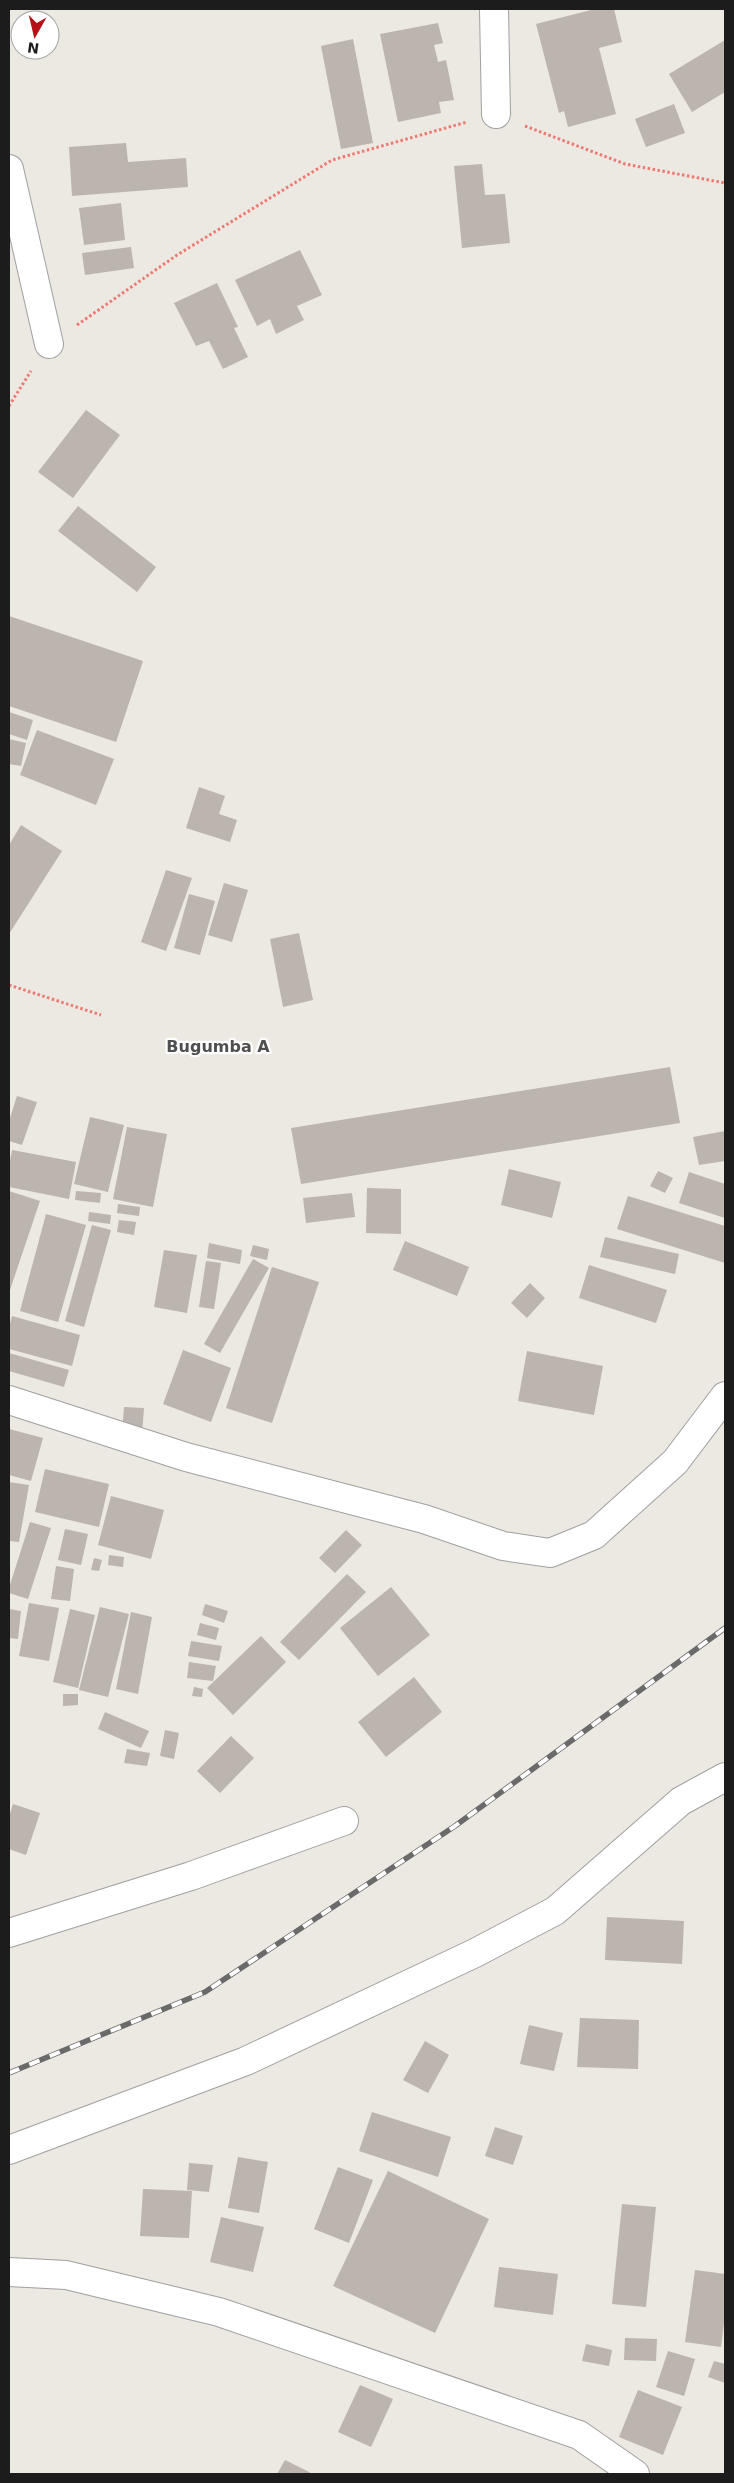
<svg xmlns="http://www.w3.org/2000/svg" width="734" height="2483" font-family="'DejaVu Sans',sans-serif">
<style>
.building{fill:#bcb4af}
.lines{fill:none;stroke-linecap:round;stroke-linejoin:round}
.minor-casing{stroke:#a0a0a0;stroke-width:30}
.path{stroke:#ed7972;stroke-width:3;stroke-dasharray:2.5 2.5;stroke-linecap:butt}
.minor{stroke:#fff;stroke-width:28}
.rail-casing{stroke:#6a6a6a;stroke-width:5.5}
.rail{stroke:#fff;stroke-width:4;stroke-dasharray:11;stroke-linecap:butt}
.labels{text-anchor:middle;stroke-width:4.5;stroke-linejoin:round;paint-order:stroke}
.quarter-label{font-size:16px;font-weight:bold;fill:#4f4f4f;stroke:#fff}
</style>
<rect width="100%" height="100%" fill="#ece8e2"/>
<path class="building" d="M595 9H614L622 42 599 48 616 114 568 127 564 111 559 113 536 24Z
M438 23 443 43 434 45 438 62 446 60 454 100 439 102 441 113 398 122 380 34Z
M353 39 373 143 341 149 321 46Z
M725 40V92L692 112 669 74Z
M674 104 685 133 646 147 635 119Z
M126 143 128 162 186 158 188 187 72 196 69 147Z
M482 164 485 195 505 194 510 243 462 248 454 166Z
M121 203 125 240 84 245 79 208Z
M131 247 134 268 85 275 82 253Z
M300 250 322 295 297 306 304 320 276 334 270 319 257 326 235 280Z
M217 283 238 327 234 328 248 357 223 369 209 341 196 346 174 303Z
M86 410 120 435 73 498 38 472Z
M78 506 156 567 137 592 58 531Z
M9 616 143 661 116 742 9 706Z
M9 712 33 720 27 740 9 734Z
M37 730 114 759 96 805 20 775Z
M9 739 26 743 21 766 9 764Z
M199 787 225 796 219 814 237 820 230 842 186 828Z
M21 825 62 851 9 934V845Z
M166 870 192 878 166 951 141 942Z
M224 883 248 890 232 942 208 935Z
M189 894 215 901 200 955 174 948Z
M299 933 313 1000 283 1007 270 939Z
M670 1067 680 1123 301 1184 291 1128Z
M17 1096 37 1102 22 1145 9 1141V1121Z
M90 1117 124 1125 108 1192 74 1184Z
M127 1127 167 1134 153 1207 113 1199Z
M725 1131V1161L699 1165 693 1137Z
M12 1150 76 1162 69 1199 9 1187V1166Z
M509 1169 561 1182 552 1218 501 1205Z
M658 1171 673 1178 665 1193 650 1186Z
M689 1172 725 1184V1218L679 1203Z
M367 1188 401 1189V1234L366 1233Z
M9 1191 40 1201 9 1293Z
M76 1191 101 1193 100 1203 75 1200Z
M352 1193 355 1217 306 1223 303 1198Z
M628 1196 725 1226V1263L617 1229Z
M118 1204 140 1207 139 1216 117 1213Z
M89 1212 111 1215 110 1224 88 1221Z
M46 1214 86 1225 58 1322 20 1311Z
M119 1220 136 1222 134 1235 117 1232Z
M92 1225 111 1230 84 1327 65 1321Z
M605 1237 679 1254 675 1274 600 1257Z
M405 1241 469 1267 457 1296 393 1270Z
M209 1243 242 1250 240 1264 207 1258Z
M253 1245 269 1249 267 1260 250 1256Z
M164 1250 197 1255 187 1313 154 1307Z
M253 1259 269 1268 220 1353 204 1344Z
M206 1261 221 1263 214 1309 199 1307Z
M589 1265 667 1290 656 1323 579 1298Z
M272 1267 319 1282 272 1423 226 1408Z
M530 1283 545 1298 527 1318 511 1303Z
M12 1316 80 1335 72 1366 9 1349V1327Z
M183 1350 231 1368 211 1422 163 1404Z
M527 1351 603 1366 594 1415 518 1401Z
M9 1353 69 1370 64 1387 9 1371Z
M124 1407 144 1408 142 1435 122 1433Z
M9 1429 43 1438 31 1481 9 1475Z
M45 1469 109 1484 99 1527 35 1512Z
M9 1482 29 1485 19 1542 9 1541Z
M111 1496 164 1510 151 1559 98 1545Z
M30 1522 51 1528 28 1599 9 1593V1588Z
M65 1529 88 1534 81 1565 58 1560Z
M346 1530 362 1545 335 1573 319 1558Z
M109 1555 124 1557 123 1567 108 1565Z
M94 1558 102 1560 99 1571 91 1570Z
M56 1566 74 1569 70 1601 51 1599Z
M347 1574 366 1592 299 1660 280 1642Z
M391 1587 430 1635 378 1676 340 1628Z
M29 1603 59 1608 49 1661 19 1656Z
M205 1604 228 1611 224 1623 202 1615Z
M100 1607 129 1614 108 1697 79 1690Z
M9 1609 21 1611 18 1639 9 1638Z
M70 1609 95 1615 78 1688 53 1682Z
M131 1612 152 1617 138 1694 116 1689Z
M200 1623 219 1628 216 1640 197 1635Z
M261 1636 286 1662 233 1715 207 1688Z
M191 1641 222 1646 219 1661 188 1656Z
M189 1662 216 1666 213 1681 187 1678Z
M414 1677 442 1712 386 1757 358 1722Z
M194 1687 203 1689 202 1697 192 1696Z
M63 1694H78V1705L63 1706Z
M105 1712 149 1731 141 1748 98 1729Z
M165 1730 179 1733 174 1759 160 1756Z
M231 1736 254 1758 220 1793 197 1771Z
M127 1749 150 1753 147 1766 124 1763Z
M13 1804 40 1813 26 1855 9 1849V1817Z
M607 1917 684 1921 682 1964 605 1960Z
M580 2018 639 2020 638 2069 577 2067Z
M529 2025 563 2033 554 2071 520 2064Z
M425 2041 449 2055 428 2093 403 2080Z
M372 2112 451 2137 438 2177 359 2151Z
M495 2127 523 2136 513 2165 485 2156Z
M238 2157 268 2162 259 2213 228 2208Z
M189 2163 213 2165 209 2192 187 2190Z
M338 2167 373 2180 349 2243 314 2229Z
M388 2171 489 2219 435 2333 333 2286Z
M143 2189 192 2191 189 2238 140 2236Z
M622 2204 656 2207 646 2307 612 2304Z
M221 2217 264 2227 253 2272 210 2262Z
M499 2267 558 2274 553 2315 494 2307Z
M695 2270 725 2274V2315L721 2347 685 2342Z
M625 2338 657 2339 656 2361 624 2360Z
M586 2344 612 2350 609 2366 582 2361Z
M668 2351 695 2359 684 2396 656 2387Z
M714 2361 725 2364V2383L708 2377Z
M360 2385 393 2399 371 2447 338 2432Z
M638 2390 682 2407 663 2455 619 2437Z
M285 2460 313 2474H277Z"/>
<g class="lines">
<defs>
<path id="minor" d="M494 9 496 114
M9 169 49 344
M9 1400 186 1457 424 1519 503 1546 550 1553 594 1535 675 1462 725 1396
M9 1933 191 1876 344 1821
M9 2150 246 2061 475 1953 555 1911 681 1801 725 1777
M9 2272 66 2275 219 2312 579 2435 635 2474"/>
</defs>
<use href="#minor" class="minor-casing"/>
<path class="path" d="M525 126 625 164 725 183
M77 325 177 255 332 160 467 122
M9 406 31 371
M9 985 101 1015"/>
<use href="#minor" class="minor"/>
<defs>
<path id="rail" d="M9 2073 205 1992 455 1826 725 1628"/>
</defs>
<use href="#rail" class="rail-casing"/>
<use href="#rail" class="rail"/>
</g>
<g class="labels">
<g class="quarter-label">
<text x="218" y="1052">Bugumba A</text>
</g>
</g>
<rect width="734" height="2483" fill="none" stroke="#1c1c1c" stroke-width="20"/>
<g transform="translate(35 35) rotate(188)"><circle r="24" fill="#ffffff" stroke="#a4a4a4"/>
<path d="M0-4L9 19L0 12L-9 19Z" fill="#b61119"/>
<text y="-8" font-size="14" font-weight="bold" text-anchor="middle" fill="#1c1c1c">N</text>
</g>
</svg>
